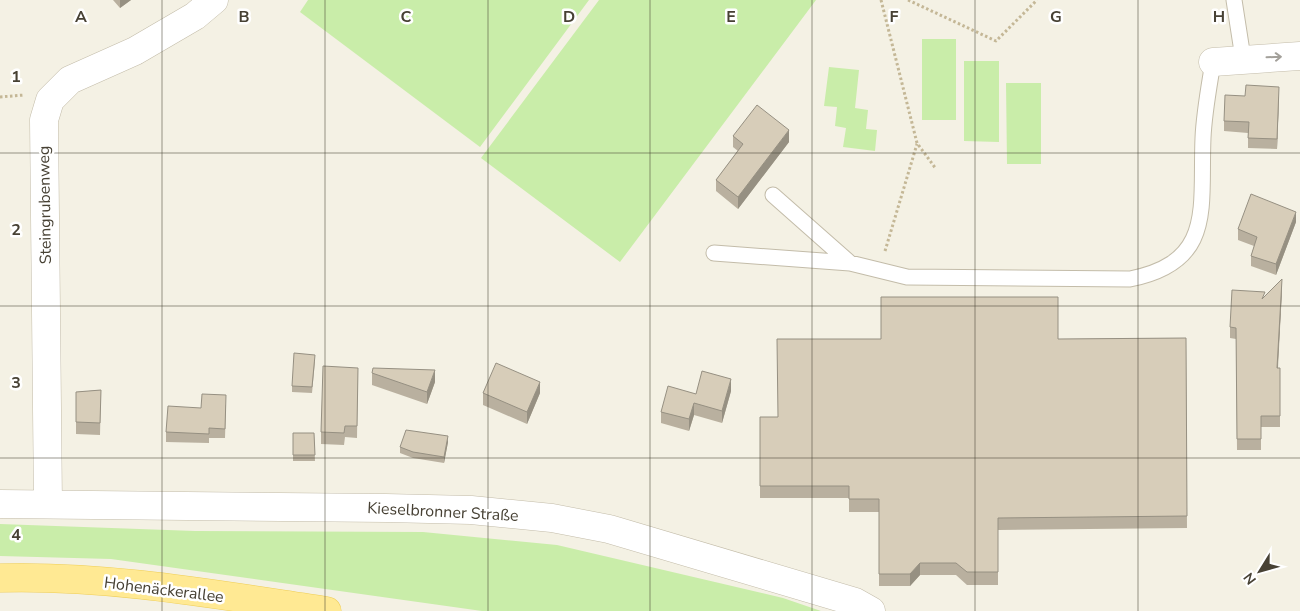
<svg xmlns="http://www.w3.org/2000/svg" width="1300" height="611" font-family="'Nunito Sans',sans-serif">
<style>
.green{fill:#c9eda9}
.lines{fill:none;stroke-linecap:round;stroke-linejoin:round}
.service-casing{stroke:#c3bca9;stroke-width:17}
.minor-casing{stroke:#c3bca9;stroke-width:29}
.primary-casing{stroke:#efce57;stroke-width:29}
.path{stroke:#c4b796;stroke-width:3;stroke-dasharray:2.5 2.5;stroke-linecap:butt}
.service{stroke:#fff;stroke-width:15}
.minor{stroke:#fff;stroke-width:28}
.primary{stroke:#ffe993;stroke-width:28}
.wall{fill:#b9b09f}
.shaded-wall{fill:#969082}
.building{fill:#d7cdb9;stroke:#969082}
.oneway{stroke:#a3a09a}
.grid{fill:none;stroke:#474134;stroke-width:1;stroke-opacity:0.55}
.labels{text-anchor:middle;stroke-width:5;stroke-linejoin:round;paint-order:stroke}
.street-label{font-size:16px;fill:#474134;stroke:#fff}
.grid-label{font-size:16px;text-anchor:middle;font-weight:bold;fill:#474134;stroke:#fff;stroke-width:5;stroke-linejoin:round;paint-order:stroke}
</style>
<rect width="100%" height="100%" fill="#f4f1e4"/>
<path class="green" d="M308 0H589L480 147 300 12Z
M599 0H816L620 262 481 158Z
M922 39H956V120H922Z
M964 61H999V142L964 141Z
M829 67 859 70 855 108 868 110 866 129 877 130 875 151 843 147 846 128 835 126 837 107 824 106Z
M1006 83H1041V164H1007Z
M0 524 195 531 423 532 557 545 783 598 821 611H482L111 559 0 556Z"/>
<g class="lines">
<defs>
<path id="service" d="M1234 0 1243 58
M773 195 850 263
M714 253 850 263 907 277 1130 279C1215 262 1200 208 1203 138 1204 113 1209 87 1213 62"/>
<path id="minor" d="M1213 62 1300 56
M0 504 386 508 471 510 552 518 609 529 855 602 871 611
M48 504 44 120 50 100 70 80 135 51 195 16 214 0"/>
<path id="primary" d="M0 578C109 575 219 595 327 611"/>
</defs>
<use href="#service" class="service-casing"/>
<use href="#minor" class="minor-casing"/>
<use href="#primary" class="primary-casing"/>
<path class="path" d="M881 0 917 143 936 169
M908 0 996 41 1037 0
M0 97 24 95
M885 251 917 144"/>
<use href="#service" class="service"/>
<use href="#minor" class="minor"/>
<use href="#primary" class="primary"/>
</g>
<path class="wall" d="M113 0H131L120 8Z
M1279 97 1277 149 1248 148V133L1224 131V121Z
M733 136 789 142 738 209 716 191V180L738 151 733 147Z
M1296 222 1276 275 1251 266V256L1254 246 1238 240V229Z
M1282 290 1278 368H1280V427H1261V450H1237L1236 339 1230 338V327L1265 296Z
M1186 338 1187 528 998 530V585H967L956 575H920L910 586H879V512H849V498H760V417H778L1058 339Z
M315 361 312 393 292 392V386Z
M358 368 357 438 345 437 344 445 321 444V432Z
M372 373 435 382 427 404 372 385Z
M101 390 100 435 76 434V392Z
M731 391 722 423 694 415 689 431 661 423V412L696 394Z
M483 393H540L527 424 483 405Z
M226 405 225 438H209V443L166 442V432L201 408Z
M293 433H314L315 461H293Z
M448 442 444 463 413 458 400 453V447Z"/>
<path class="shaded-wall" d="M120 0H131L120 8Z
M1279 87V97L1277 149V139Z
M789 130V142L738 209V197Z
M1296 212V222L1276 275V264Z
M1282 279V290L1277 379V368Z
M435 370V382L427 404V392Z
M731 379V391L722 423V411Z
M540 382V393L527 424V412Z
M694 403V415L689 431V419Z
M448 436V442L444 463V457Z
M920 563V575L910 586V574Z"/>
<path class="building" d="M1246 85 1279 87 1277 139 1248 138 1249 122 1224 121 1225 95 1245 96Z
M757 105 789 130 738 197 716 180 743 144 733 136Z
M1251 194 1296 212 1276 264 1251 256 1257 237 1238 229Z
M1282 279 1277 368H1280V416H1261V439H1237L1236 328 1230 327 1232 290 1265 292 1262 299Z
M881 297H1058V339L1186 338 1187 516 998 518V572H967L956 563H920L910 574H879V499H849V486H760V417H778L777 339H881Z
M294 353 315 355 312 387 292 386Z
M496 363 540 382 527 412 483 393Z
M323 366 358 368 357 426H345L344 433 321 432Z
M373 368 435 370 427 392 372 373Z
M702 371 731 379 722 411 694 403 689 419 661 412 668 386 696 394Z
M101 390 100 423 76 422V392Z
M202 394 226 395 225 429 209 428V434L166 432 168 406 201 408Z
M406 430 448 436 444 457 413 452 400 447Z
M293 433H314L315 455H293Z"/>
<defs><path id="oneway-shaft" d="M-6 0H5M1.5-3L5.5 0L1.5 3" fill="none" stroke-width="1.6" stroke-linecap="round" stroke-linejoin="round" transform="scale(1.25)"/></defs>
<use class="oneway" href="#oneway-shaft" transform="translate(1274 57) rotate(-2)"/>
<path class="grid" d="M162 0V611M325 0V611M488 0V611M650 0V611M812 0V611M975 0V611M1138 0V611M0 153H1300M0 306H1300M0 458H1300"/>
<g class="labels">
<g class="street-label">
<text transform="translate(44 205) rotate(-91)" y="6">Steingrubenweg</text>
<text transform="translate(443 511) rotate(3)" y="6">Kieselbronner Straße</text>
<text transform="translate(164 589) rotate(7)" y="6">Hohenäckerallee</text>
</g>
</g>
<g class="grid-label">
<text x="81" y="22">A</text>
<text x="244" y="22">B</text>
<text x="406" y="22">C</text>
<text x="569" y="22">D</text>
<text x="731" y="22">E</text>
<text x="894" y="22">F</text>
<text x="1056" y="22">G</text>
<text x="1219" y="22">H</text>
<text x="16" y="82">1</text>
<text x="16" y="235">2</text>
<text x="16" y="388">3</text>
<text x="16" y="540">4</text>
</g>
<g transform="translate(1260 571) rotate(233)" stroke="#ffffff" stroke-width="4" paint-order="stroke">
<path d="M0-4L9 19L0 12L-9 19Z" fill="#474134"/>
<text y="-8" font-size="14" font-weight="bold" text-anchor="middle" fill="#474134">N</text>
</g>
</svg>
